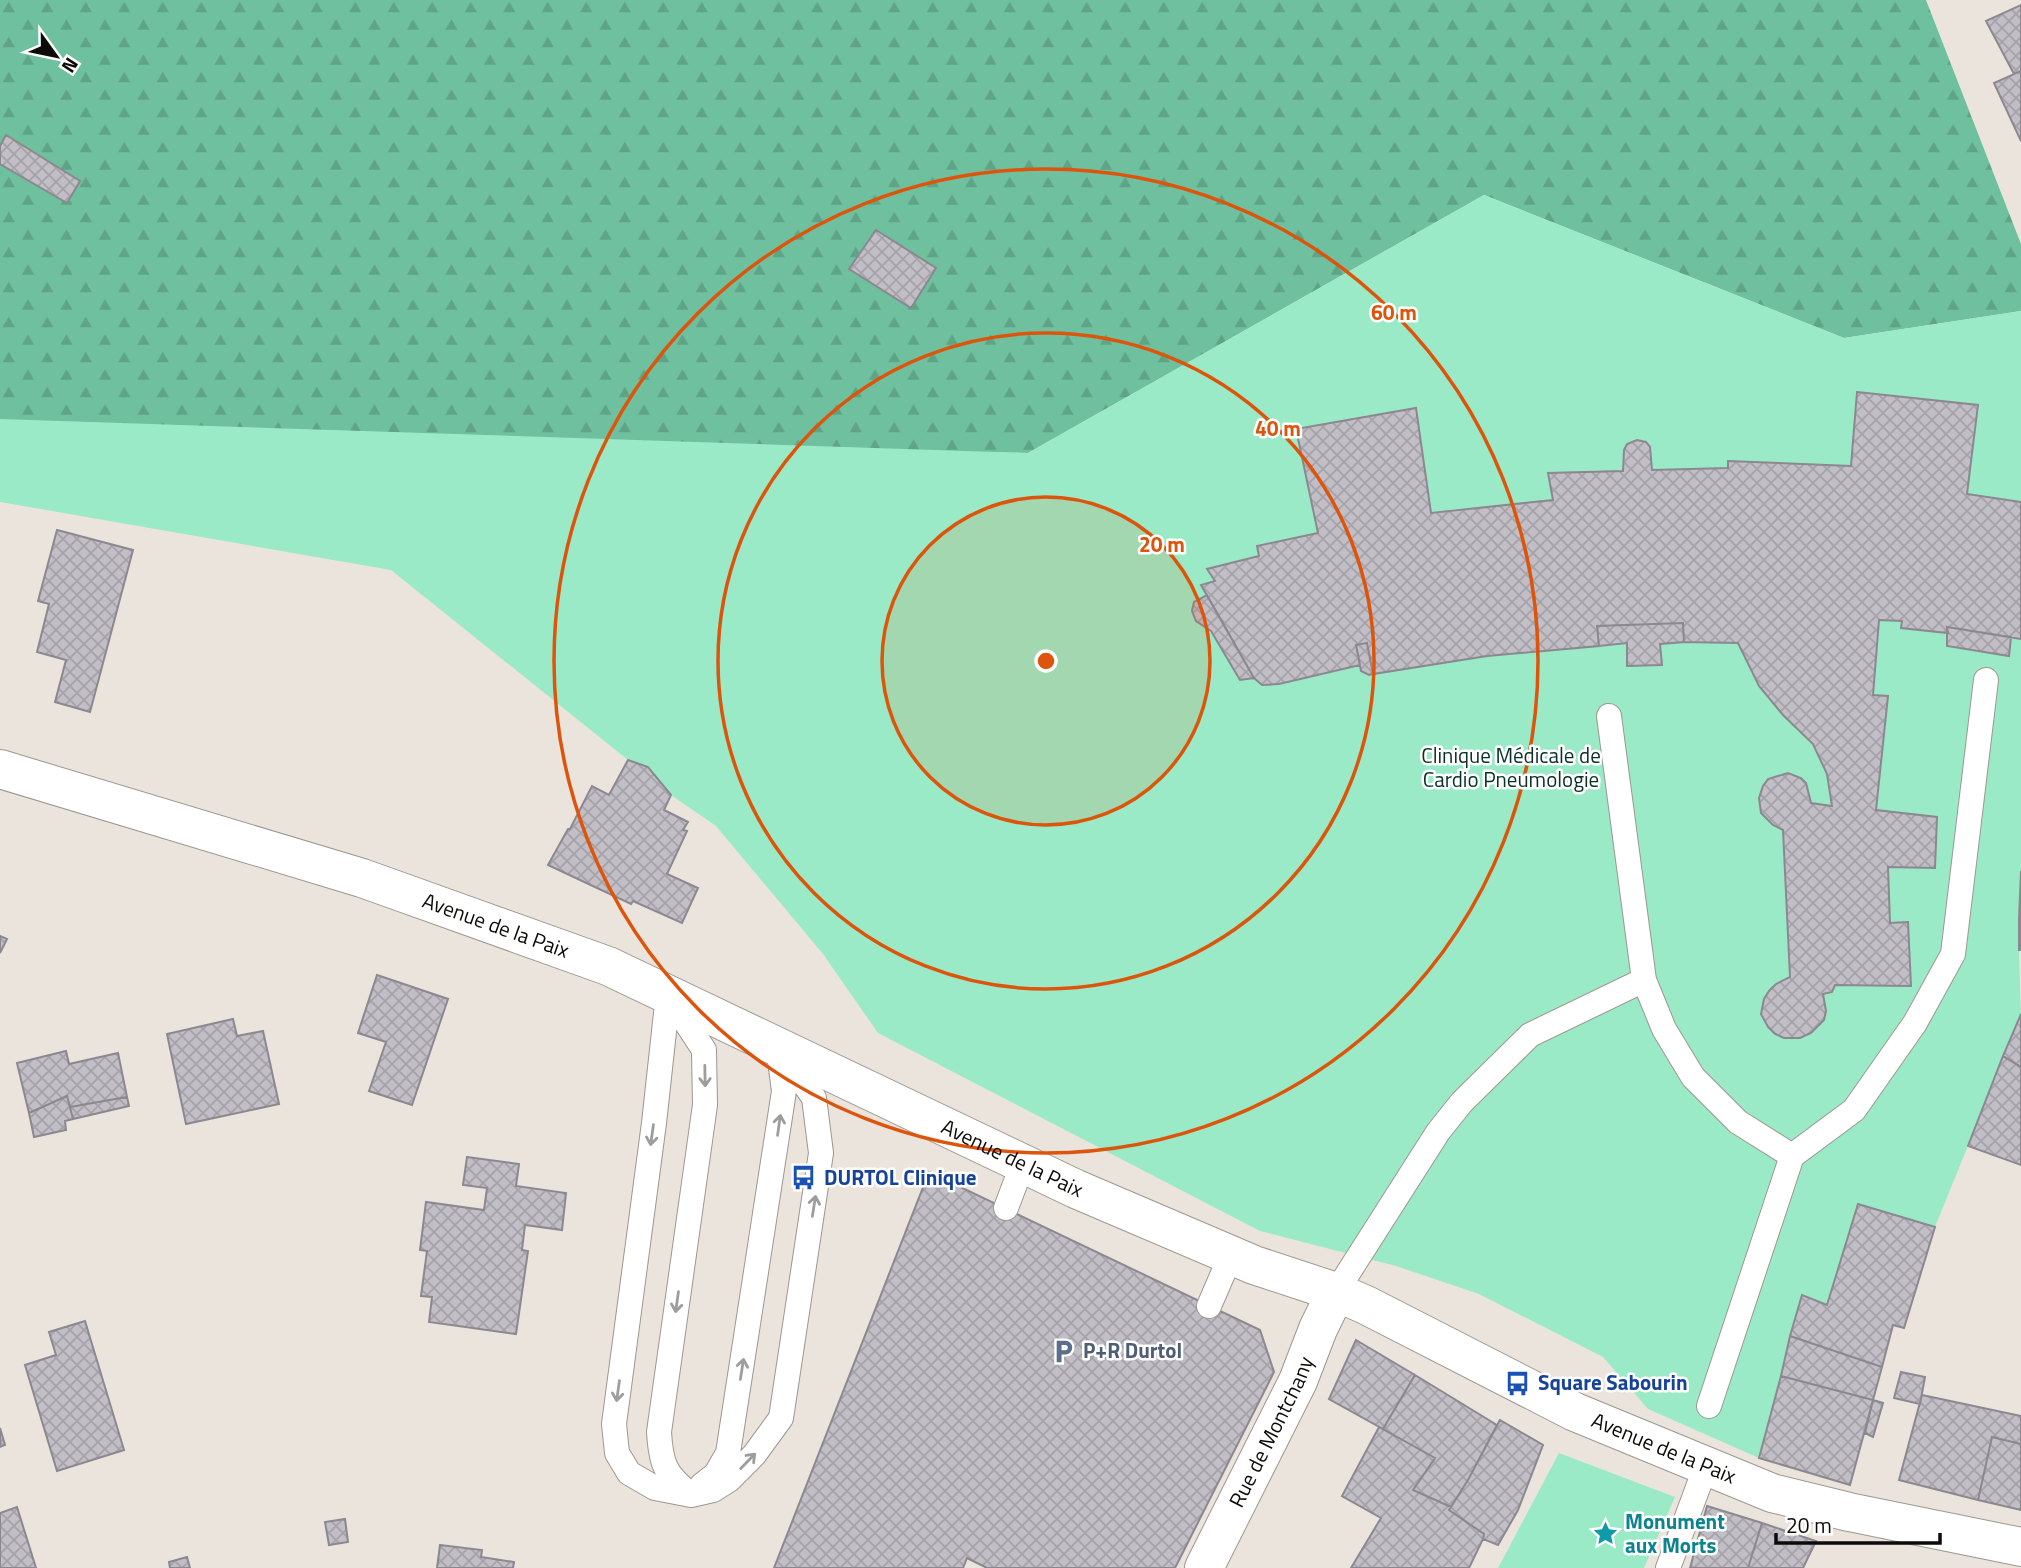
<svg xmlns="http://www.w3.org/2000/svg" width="2021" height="1568" font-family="'Titillium Web',sans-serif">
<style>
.forest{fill:url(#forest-firs)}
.green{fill:#9beac7}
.building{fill:url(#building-cross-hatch);stroke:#8b8890;stroke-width:2}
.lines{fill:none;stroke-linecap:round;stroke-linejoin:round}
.lane-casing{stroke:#9d9790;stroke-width:26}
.street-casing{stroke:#9d9790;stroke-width:40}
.secondary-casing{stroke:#9d9790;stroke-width:40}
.lane{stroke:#fff;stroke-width:24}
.street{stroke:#fff;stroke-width:38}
.secondary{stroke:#fff;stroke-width:38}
.oneway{stroke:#9e9d9d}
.ring{fill:none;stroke:#dd550c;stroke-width:3.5}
.labels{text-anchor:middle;stroke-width:5;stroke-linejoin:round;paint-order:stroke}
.park-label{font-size:21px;fill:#0a3123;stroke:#fff}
.street-label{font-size:21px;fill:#0d0b09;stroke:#fff}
.transit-label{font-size:21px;font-weight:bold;fill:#164399;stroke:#fff;text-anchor:start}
.service-label{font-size:21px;font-weight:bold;fill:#4e5e75;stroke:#fff;text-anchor:start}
.culture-label{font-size:21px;font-weight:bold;fill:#0d838f;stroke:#fff;text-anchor:start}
.centre{fill:#dd550c;stroke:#fff;stroke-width:3.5}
.ring-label{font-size:21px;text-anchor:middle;font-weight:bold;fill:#dd550c;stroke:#fff;stroke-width:5;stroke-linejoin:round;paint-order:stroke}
</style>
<defs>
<pattern id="forest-firs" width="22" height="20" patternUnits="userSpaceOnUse" patternTransform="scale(1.75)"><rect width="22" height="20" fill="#6fc09e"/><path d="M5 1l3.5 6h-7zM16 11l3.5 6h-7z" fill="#5fa487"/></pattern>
<pattern id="building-cross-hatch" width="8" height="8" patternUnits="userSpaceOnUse" patternTransform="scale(1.75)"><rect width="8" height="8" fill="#c1bec6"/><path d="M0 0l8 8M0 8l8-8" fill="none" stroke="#a5a2a9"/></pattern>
</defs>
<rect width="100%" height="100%" fill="#ebe4dd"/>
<path class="forest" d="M0 0H1926L2021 244V311L1844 338 1484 195 1028 453 0 439Z"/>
<path class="green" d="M1484 195 1844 338 2021 311V871L2019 950 2021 1015 1935 1227 1858 1204 1827 1305 1802 1296 1759 1458 1648 1409 1603 1357 1479 1294 1396 1266 1260 1231 878 1033 823 954 716 826 671 795 648 767 628 760 391 570 0 502V419L1028 453Z
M1559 1453 1675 1497 1644 1568H1498Z"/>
<path class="building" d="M2021 5V71L2014 74 1986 21Z
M2021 71V141L1994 83Z
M6 135 80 181 67 203 0 164V146Z
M876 230 936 268 911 308 849 269Z
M1857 392 1978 405 1967 494 2021 502V639L1947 627 1948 633 1901 628 1902 621 1879 620 1873 695 1888 696 1876 810 1937 817 1935 868 1888 867 1890 923 1908 922 1911 986 1835 985 1832 992 1823 994 1826 1011 1824 1020 1811 1033 1800 1038H1784L1775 1034 1768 1027 1761 1014 1764 999 1769 991 1776 984 1790 977 1783 830 1773 825 1761 813 1759 798 1763 786 1768 779 1788 773 1801 778 1806 783 1811 803 1832 806 1827 774 1813 744 1783 715 1759 686 1738 643 1684 642 1683 623 1597 626 1599 646 1487 656 1373 674 1367 643 1356 645 1360 665 1279 684 1262 685 1254 678 1201 585 1215 581 1207 569 1259 556 1257 546 1318 533 1296 429 1416 408 1431 513 1553 500 1548 473 1623 471 1624 450 1627 444 1637 440 1646 442 1650 447 1652 470 1728 468V461L1851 466Z
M57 530 133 550 90 712 55 702 66 660 37 652 49 604 38 601Z
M1207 595 1254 678 1240 680 1211 631 1196 621 1192 611 1194 602Z
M1683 623 1684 642 1660 644 1662 665 1627 666V643L1599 646 1597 626Z
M1947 627 2011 637 2009 656 1947 646Z
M1367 643 1373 674 1369 675 1361 671 1356 645Z
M628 760 648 767 671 795 664 810 688 822 683 830 687 831 667 874 698 888 682 923 633 901 631 904 548 865 568 829H570L592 786 609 795Z
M2021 871V919H2019Z
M2019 919H2021V950H2019Z
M0 936 7 939 0 953Z
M377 975 448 999 412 1105 369 1091 386 1042 358 1033Z
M2021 1014V1067L2003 1056Z
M233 1019 237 1036 263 1031 279 1104 186 1124 167 1034Z
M66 1051 69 1064 118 1053 127 1097 70 1107 67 1096 29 1113 17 1063Z
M2003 1056 2021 1067V1165L1968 1146Z
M67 1096 73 1119 65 1121 66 1130 34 1137 29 1113Z
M127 1097 129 1106 73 1119 70 1107Z
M467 1157 519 1164 516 1186 566 1193 562 1230 525 1225 522 1250 528 1251 516 1334 429 1322 432 1297 421 1296 427 1251 420 1250 426 1202 484 1210 487 1188 463 1185Z
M929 1172 1260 1330 1274 1372 1175 1568H987L967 1558 963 1568H774Z
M1858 1204 1935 1227 1904 1328 1893 1325 1882 1367 1790 1336 1802 1295 1827 1305Z
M85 1321 124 1450 57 1471 25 1365 56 1355 49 1332Z
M1790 1336 1882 1367 1873 1400 1781 1376Z
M1356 1340 1415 1375 1383 1429 1329 1399Z
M1901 1372 1925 1377 1920 1404 1894 1398Z
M1415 1375 1497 1425 1468 1480 1451 1507 1413 1490 1435 1458 1383 1429Z
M1781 1376 1873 1400 1850 1485 1759 1458Z
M1922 1395 2021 1416V1444L1992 1437 1978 1500 1899 1480Z
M1873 1400 1883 1403 1873 1437 1865 1433Z
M1500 1420 1543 1445 1518 1510 1498 1545 1483 1539 1484 1534 1449 1510 1468 1480Z
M1379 1427 1435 1458 1413 1490 1451 1507 1449 1510 1484 1534 1483 1539 1469 1568H1351L1381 1518 1342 1496Z
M0 1428 5 1445 0 1447Z
M1992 1437 2021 1444V1510L1978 1500Z
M1707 1506 1762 1523 1748 1568H1690Z
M17 1507 36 1568H0V1513Z
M345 1519 348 1542 329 1545 325 1522Z
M1762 1523 1816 1541 1803 1568H1748Z
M440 1545 482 1550 481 1557 514 1562 513 1568H437Z
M187 1557 190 1568H170L169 1562Z"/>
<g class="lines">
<defs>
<path id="lane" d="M1609 716 1644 980 1664 1029 1693 1077 1738 1122 1792 1156
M668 995 654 1123 614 1424 617 1453 629 1473 655 1488 691 1495 713 1490 729 1480 754 1455 781 1418 821 1153 814 1098 783 1053
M670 998 704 1050 705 1105 659 1432C661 1465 665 1474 691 1495
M1006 1208 1023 1163
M1336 1292 1438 1132 1462 1102 1530 1035 1644 980
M1209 1306 1231 1255
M1709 1406 1792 1156 1854 1110 1915 1023 1953 954 1986 680
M702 1485 716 1474 728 1453 784 1091 779 1053
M1668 1568 1706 1466"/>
<g id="street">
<path id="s1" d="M1204 1568 1298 1381 1318 1329 1336 1292"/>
</g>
<g id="secondary">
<path id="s2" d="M0 769 362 878 608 966 1076 1189 1254 1265 1336 1292 1366 1305 1575 1412 1772 1493 1849 1512 2021 1547"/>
</g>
</defs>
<use href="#lane" class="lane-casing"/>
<use href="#street" class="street-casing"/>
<use href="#secondary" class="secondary-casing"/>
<use href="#lane" class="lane"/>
<use href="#street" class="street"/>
<use href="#secondary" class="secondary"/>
</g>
<defs><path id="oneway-shaft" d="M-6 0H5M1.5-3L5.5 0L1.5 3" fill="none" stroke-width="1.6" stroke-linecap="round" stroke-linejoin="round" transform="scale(1.75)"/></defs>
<g class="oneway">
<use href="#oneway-shaft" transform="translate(705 1076) rotate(89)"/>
<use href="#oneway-shaft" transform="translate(779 1125) rotate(-82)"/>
<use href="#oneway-shaft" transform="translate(652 1135) rotate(98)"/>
<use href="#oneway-shaft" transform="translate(814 1206) rotate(-81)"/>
<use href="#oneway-shaft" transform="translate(677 1302) rotate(98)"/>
<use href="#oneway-shaft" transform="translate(742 1369) rotate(-81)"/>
<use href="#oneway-shaft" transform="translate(618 1391) rotate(98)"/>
<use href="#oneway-shaft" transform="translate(748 1461) rotate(-46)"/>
</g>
<circle cx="1046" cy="661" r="164" fill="#dd550c" fill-opacity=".12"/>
<g class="ring">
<circle cx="1046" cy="661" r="164"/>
<circle cx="1046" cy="661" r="328"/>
<circle cx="1046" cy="661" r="492"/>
</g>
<defs>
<symbol id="bus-bare" viewBox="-9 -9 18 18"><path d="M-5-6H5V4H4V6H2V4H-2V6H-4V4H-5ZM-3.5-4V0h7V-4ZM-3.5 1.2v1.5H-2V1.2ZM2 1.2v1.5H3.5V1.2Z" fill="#1a4fb4" stroke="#fff" stroke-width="2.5" paint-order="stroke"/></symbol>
<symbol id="parking-bare" viewBox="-9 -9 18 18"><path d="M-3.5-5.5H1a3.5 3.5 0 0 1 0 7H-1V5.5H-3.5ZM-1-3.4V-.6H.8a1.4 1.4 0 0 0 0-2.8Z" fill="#5c6f8a" stroke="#fff" stroke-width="2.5" paint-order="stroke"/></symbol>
<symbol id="sight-bare" viewBox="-9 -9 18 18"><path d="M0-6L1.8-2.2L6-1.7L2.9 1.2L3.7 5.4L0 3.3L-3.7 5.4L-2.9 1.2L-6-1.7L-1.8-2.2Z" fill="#0f9aa8" stroke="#fff" stroke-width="2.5" paint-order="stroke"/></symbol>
</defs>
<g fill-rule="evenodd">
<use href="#bus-bare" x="786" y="1160" width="35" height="35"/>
<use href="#parking-bare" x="1046" y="1334" width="35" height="35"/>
<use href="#bus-bare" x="1500" y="1366" width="35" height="35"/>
<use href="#sight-bare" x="1588" y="1516" width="35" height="35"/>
</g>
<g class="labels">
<g class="park-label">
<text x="1511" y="763">Clinique Médicale de<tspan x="1511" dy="24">Cardio Pneumologie</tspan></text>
</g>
<g class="street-label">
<text dy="7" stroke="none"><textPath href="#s2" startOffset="520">Avenue de la Paix</textPath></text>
<text dy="7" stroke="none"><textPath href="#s2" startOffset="1087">Avenue de la Paix</textPath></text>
<text dy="7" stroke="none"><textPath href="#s1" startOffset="152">Rue de Montchany</textPath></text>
<text dy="7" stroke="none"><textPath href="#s2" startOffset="1801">Avenue de la Paix</textPath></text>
</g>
<g class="transit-label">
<text x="824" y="1185">DURTOL Clinique</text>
<text x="1538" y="1390">Square Sabourin</text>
</g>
<g class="service-label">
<text x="1083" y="1358">P+R Durtol</text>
</g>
<g class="culture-label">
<text x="1625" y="1529">Monument<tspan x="1625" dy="24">aux Morts</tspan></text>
</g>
</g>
<circle cx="1046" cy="661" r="10" class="centre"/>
<g class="ring-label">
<text x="1394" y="320">60 m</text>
<text x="1278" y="436">40 m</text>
<text x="1162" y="552">20 m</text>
</g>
<g transform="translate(56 56) rotate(123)" stroke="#ffffff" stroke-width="5" paint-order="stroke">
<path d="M0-5L12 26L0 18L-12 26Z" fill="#0d0b09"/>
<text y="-10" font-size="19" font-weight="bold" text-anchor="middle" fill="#0d0b09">N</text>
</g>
<path d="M1776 1533v10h164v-10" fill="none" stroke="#0d0b09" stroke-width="3.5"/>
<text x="1786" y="1533" font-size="21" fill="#0d0b09" stroke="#ffffff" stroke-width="5" paint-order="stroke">20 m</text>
</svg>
